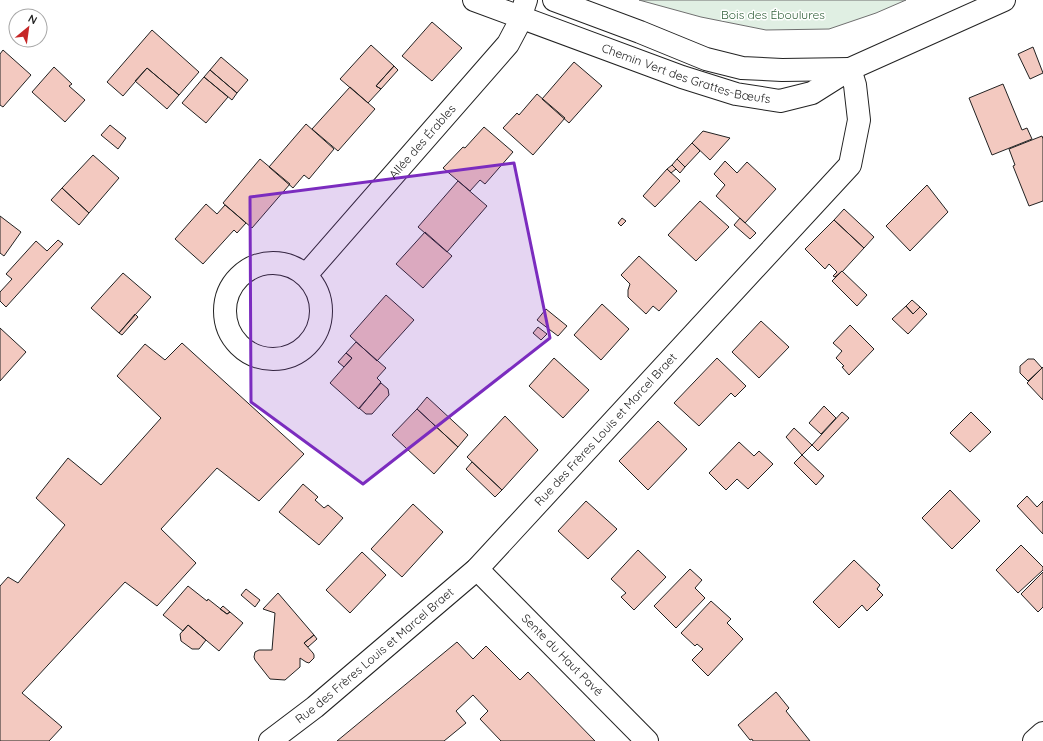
<svg xmlns="http://www.w3.org/2000/svg" width="1043" height="741" font-family="Quicksand,sans-serif">
<style>
.green{fill:#e0efe3;stroke:#6f6f6f}
.building{fill:#f3c9c0;stroke:#222}
.lines{fill:none;stroke-linecap:round;stroke-linejoin:round}
.minor-casing{stroke:#222;stroke-width:24}
.major-casing{stroke:#222;stroke-width:24}
.minor{stroke:#fff;stroke-width:22}
.major{stroke:#fff;stroke-width:22}
.marked{fill:#7b2cbf;fill-opacity:0.2;stroke:#7b2cbf;stroke-width:3;stroke-linejoin:round}
.labels{text-anchor:middle;stroke-width:3;stroke-linejoin:round;paint-order:stroke}
.park-label{font-size:12px;fill:#2f5e38;stroke:#fff}
.street-label{font-size:12px;fill:#222;stroke:#fff}
</style>
<rect width="100%" height="100%" fill="#fff"/>
<path class="green" d="M639 0H906L876 13 829 29 766 30 701 17Z"/>
<path class="building" d="M432 22 462 48 432 81 402 56Z
M152 30 199 72 179 95 147 68 123 96 107 82Z
M371 45 394 66 376 86 381 89 368 103 340 79Z
M1033 47 1043 73 1030 79 1018 54Z
M3 50 31 75 3 107 0 105V54Z
M221 57 248 80 237 93 210 70Z
M574 62 602 86 569 123 542 99Z
M394 66 398 70 381 89 376 86Z
M54 67 72 84 69 86 85 100 65 122 32 92Z
M147 68 179 95 167 109 135 81Z
M210 70 237 93 232 100 204 77Z
M204 77 228 97 206 123 182 103Z
M1003 84 1022 130 1027 128 1032 139 992 155 969 98Z
M350 87 375 109 338 151 312 129Z
M537 94 565 118 533 155 503 128 517 113 519 115Z
M306 124 334 149 309 179 304 175 293 188 269 167Z
M110 125 126 138 118 149 101 135Z
M484 127 513 152 485 184 480 180 470 191 443 168 463 147 465 148Z
M703 131 730 138 710 160 692 143Z
M1042 136 1043 139V201L1029 206 1013 166 1015 165 1009 149Z
M692 143 700 151 685 167 677 159Z
M93 155 119 178 89 213 62 188Z
M260 159 290 184 252 228 223 203Z
M677 159 685 167 680 173 672 165Z
M725 161 737 173 747 162 776 189 745 223 716 196 725 185 714 174Z
M672 165 676 169 671 173 667 169Z
M667 169 680 181 655 207 643 196Z
M458 181 487 206 447 252 418 227Z
M927 185 948 212 910 251 886 226Z
M62 188 89 213 79 225 51 200Z
M700 201 729 227 696 261 668 235Z
M206 204 217 214 225 205 246 223 237 233 234 230 203 264 175 239Z
M844 209 874 237 864 248 834 220Z
M0 216 21 232 4 256 0 253Z
M622 218 626 221 621 226 618 223Z
M740 218 756 233 750 239 734 225Z
M834 220 864 248 842 272V271L835 277 833 276 837 272 829 264 825 269 805 249Z
M425 232 452 256 423 288 396 264Z
M58 240 63 244 6 307 0 301V292L12 279 6 274 36 241 47 251Z
M639 256 677 291 659 311 653 306 646 314 630 299 628 297V290L630 284 621 275Z
M842 271 867 295 857 306 832 281Z
M123 273 151 297 119 333 91 308Z
M386 295 414 320 377 361 350 336Z
M912 300 920 307 913 314 906 306Z
M602 304 629 329 601 360 574 335Z
M906 306 913 314 920 307 927 314 908 334 892 319Z
M546 309 567 326 558 336 537 320Z
M135 314 138 317 122 335 119 333Z
M761 321 789 347 759 378 732 352Z
M850 325 874 349 849 375 842 367 844 366 836 358 842 351 833 343Z
M538 327 547 334 541 340 533 333Z
M0 328 26 352 0 381Z
M356 342 386 368 377 378 381 382 359 409 330 383 352 358 346 353Z
M182 343 304 454 259 501 217 468 161 529 196 563 157 606 125 582 22 693 62 727 49 741H0V586L8 577 18 583 65 525 36 498 68 458 101 485 161 418 117 376 145 344 165 360Z
M346 353 352 358 344 367 338 362Z
M554 358 589 390 563 418 529 386Z
M717 358 746 386 735 397 731 393 699 426 674 403Z
M1028 359H1034L1042 368 1028 381 1020 373V366Z
M1043 367V400L1027 383Z
M381 383 388 389 389 395 372 414H366L359 408Z
M427 397 468 435 458 447 417 409Z
M824 406 836 418 821 434 809 423Z
M417 409 458 447 434 474 392 435Z
M842 412 849 418 818 451 812 445Z
M971 412 991 432 970 452 950 433Z
M505 416 538 450 502 490 467 457Z
M658 421 687 449 648 490 619 461Z
M794 428 812 445 802 455 786 437Z
M739 442 754 456 759 451 773 464 748 489 737 479 726 490 709 473Z
M802 455 824 476 816 485 794 463Z
M472 462 502 490 495 497 466 469Z
M303 484 318 497 315 500 324 508 328 505 343 518 319 545 279 512Z
M950 490 980 521 952 549 922 518Z
M1027 496 1037 507 1043 501V534L1017 506Z
M586 501 617 529 588 559 558 531Z
M413 504 443 532 402 577 371 549Z
M1021 545 1043 567V570L1018 593 996 570Z
M638 550 666 577 634 610 621 597 626 593 611 579Z
M362 552 386 575 350 613 326 590Z
M854 560 880 585 877 589 883 595 867 611 862 605 839 628 813 602Z
M690 569 702 580 695 588 705 598 676 628 654 606Z
M1043 572V607L1038 612 1021 594Z
M188 586 207 601 208 599 227 614 230 612 243 623 219 651 188 625 183 631 163 615Z
M246 589 260 600 255 607 241 595Z
M278 593 314 635 304 643 313 653 314 655V658L309 663 306 662 300 658V667L285 680 270 679 255 660 254 657 255 652 259 650H272L275 613 263 609Z
M711 601 731 619 727 623 743 639 708 676 692 660 703 649 697 644 695 646 681 633Z
M223 606 230 612 227 614 220 609Z
M188 625 206 640 199 649H192L181 641 180 634Z
M314 635 317 639 308 647 304 643Z
M457 642 473 659 486 646 520 680 528 672 595 741H501L480 719 488 711 473 695 456 711 466 723 444 741H337Z
M776 692 789 708 786 711 810 741H753L752 739 750 740 738 725Z"/>
<g class="lines">
<defs>
<g id="minor">
<circle cx="273" cy="311" r="48"/>
<path id="s1" d="M306 275 508 44 517 27 526 0"/>
<path id="s2" d="M477 569 647 741"/>
<path id="s3" d="M270 741 315 707 477 569 850 165 859 120 855 85 850 69"/>
<path d="M1034 741 1043 733"/>
</g>
<g id="major">
<path id="s4" d="M474 0 682 77 736 94 780 101 812 93 850 69 1004 0"/>
<path d="M554 0 640 32 706 59 742 68 782 70 850 69"/>
</g>
</defs>
<use href="#minor" class="minor-casing"/>
<use href="#major" class="major-casing"/>
<use href="#minor" class="minor"/>
<use href="#major" class="major"/>
</g>
<path class="marked" d="M514 163 550 338 363 484 251 402 250 197Z"/>
<g class="labels">
<g class="park-label">
<text x="773" y="19">Bois des Éboulures</text>
</g>
<g class="street-label">
<text dy="4" stroke="none"><textPath href="#s4" startOffset="225">Chemin Vert des Grattes-Bœufs</textPath></text>
<text dy="4" stroke="none"><textPath href="#s1" startOffset="177">Allée des Érables</textPath></text>
<text dy="4" stroke="none"><textPath href="#s3" startOffset="459">Rue des Frères Louis et Marcel Braet</textPath></text>
<text dy="4" stroke="none"><textPath href="#s2" startOffset="121">Sente du Haut Pavé</textPath></text>
<text dy="4" stroke="none"><textPath href="#s3" startOffset="135">Rue des Frères Louis et Marcel Braet</textPath></text>
</g>
</g>
<g transform="translate(28 28) rotate(29)"><circle r="19" fill="#ffffff" stroke="#a7a7a7"/>
<path d="M0-3L7 15L0 10L-7 15Z" fill="#c62828"/>
<text y="-6" font-size="11" font-weight="bold" text-anchor="middle" fill="#222222">N</text>
</g>
</svg>
